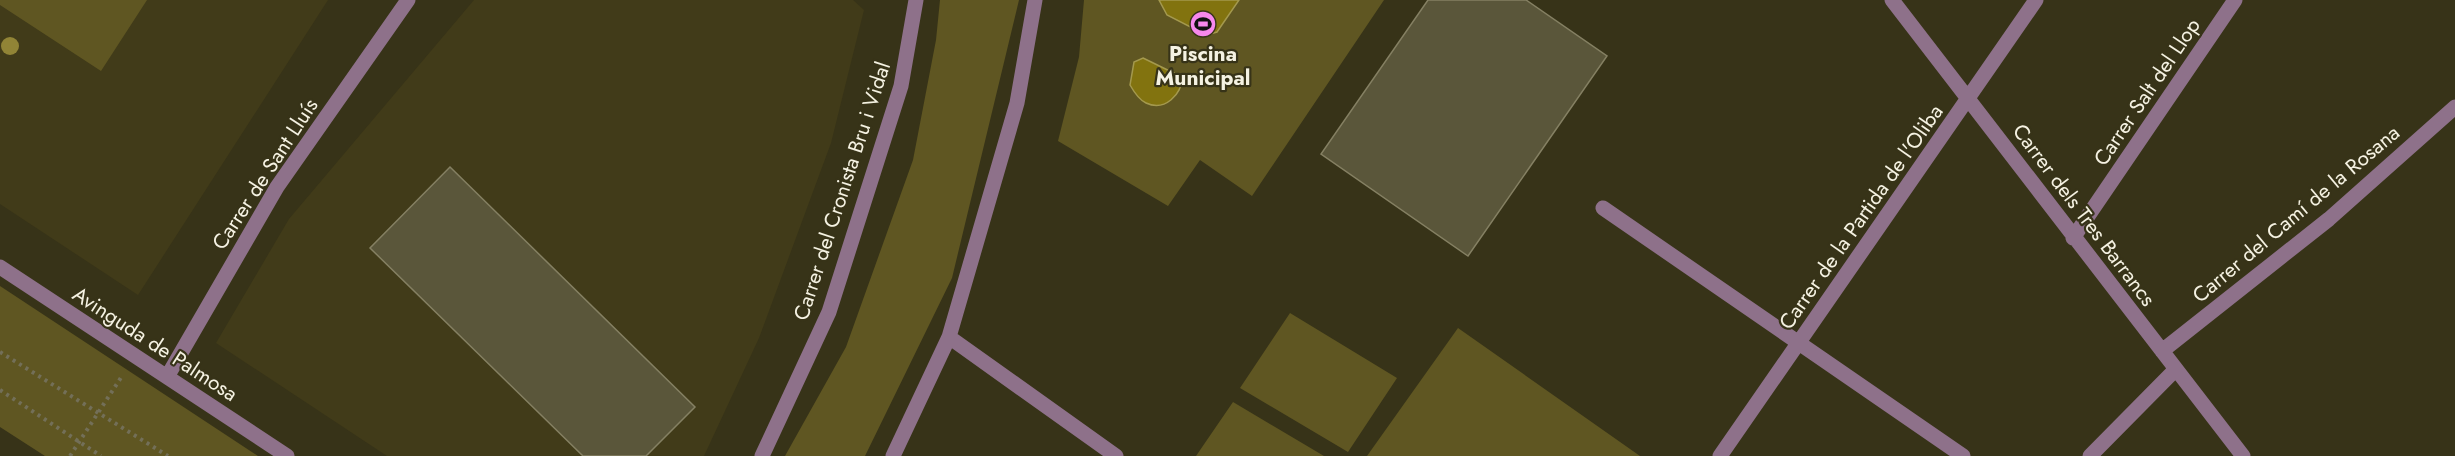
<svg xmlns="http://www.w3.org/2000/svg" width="2455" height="456" font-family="Jost,sans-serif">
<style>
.built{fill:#413b19}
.green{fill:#5f5622}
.water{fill:#82730f;stroke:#a4994e;stroke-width:1.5}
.building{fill:#5a563a;stroke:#858063;stroke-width:1.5}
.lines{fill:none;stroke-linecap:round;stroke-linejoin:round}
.path{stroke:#736f58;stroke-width:4;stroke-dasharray:3 4.5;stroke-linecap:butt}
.minor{stroke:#8e718a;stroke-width:15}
.tree{fill:#918436}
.labels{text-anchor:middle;stroke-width:4.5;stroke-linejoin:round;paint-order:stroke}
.poi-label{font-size:21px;font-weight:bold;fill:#f5f2e2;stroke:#373318}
.street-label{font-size:21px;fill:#f5f2e2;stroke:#373318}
</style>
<rect width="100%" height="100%" fill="#373318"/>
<path class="built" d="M0 0H328L138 295 0 204Z
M474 0H853L864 10 831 143 759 338 704 456H387L216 343 289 219Z"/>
<path class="green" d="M0 0H147L101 71 0 5Z
M940 0H1019L952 278 865 456H785L846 347 913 160 936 40Z
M1084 0H1159L1217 32 1239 0H1384L1252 196 1200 160 1168 206 1058 141 1079 57Z
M0 286 258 456H45L0 427Z
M1290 313 1397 378 1348 452 1240 388Z
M1458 328 1640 456H1367Z
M1233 402 1324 456H1196Z"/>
<path class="water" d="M1159 0H1239L1217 32 1206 35 1167 15Z
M1143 58 1182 77C1182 94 1165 112 1146 103 1139 100 1134 92 1130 85L1134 62Z"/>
<path class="building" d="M1428 0H1526L1607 56 1468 256 1321 154Z
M450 167 695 407 646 456H583L370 248Z"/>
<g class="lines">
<path class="path" d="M0 352 168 456
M0 390 101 456
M70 456 122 376"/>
<path class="minor" d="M1892 0 2243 456
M1603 208 1963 456
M2073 238 2235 0
M0 267 287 456
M949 337 1116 456
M2162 351 2329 219 2455 107
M167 377 277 187 408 0
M762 456 829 312 901 86 916 0
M893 456 949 337 1017 103 1035 0
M1720 456 2036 0
M2090 456 2176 369"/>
</g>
<circle class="tree" cx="10" cy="46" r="9"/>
<defs>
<symbol id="stadium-disc" viewBox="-11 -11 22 22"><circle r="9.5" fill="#f788ec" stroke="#373318"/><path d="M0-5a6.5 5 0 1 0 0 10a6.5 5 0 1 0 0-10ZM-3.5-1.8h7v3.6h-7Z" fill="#111"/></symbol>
</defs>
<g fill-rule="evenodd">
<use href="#stadium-disc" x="1188" y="9" width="30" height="30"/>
</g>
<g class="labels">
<g class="poi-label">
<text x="1203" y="61">Piscina<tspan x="1203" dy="24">Municipal</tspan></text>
</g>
<g class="street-label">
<text transform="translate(2147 92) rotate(-56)" y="7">Carrer Salt del Llop</text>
<text transform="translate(265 174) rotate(-57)" y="7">Carrer de Sant Lluís</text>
<text transform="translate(842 191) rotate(-72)" y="7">Carrer del Cronista Bru i Vidal</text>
<text transform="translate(2296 214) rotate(-40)" y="7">Carrer del Camí de la Rosana</text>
<text transform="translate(2084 215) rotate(53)" y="7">Carrer dels Tres Barrancs</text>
<text transform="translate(1861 217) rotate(-55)" y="7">Carrer de la Partida de l'Oliba</text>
<text transform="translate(155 344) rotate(33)" y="7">Avinguda de Palmosa</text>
</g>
</g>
</svg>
